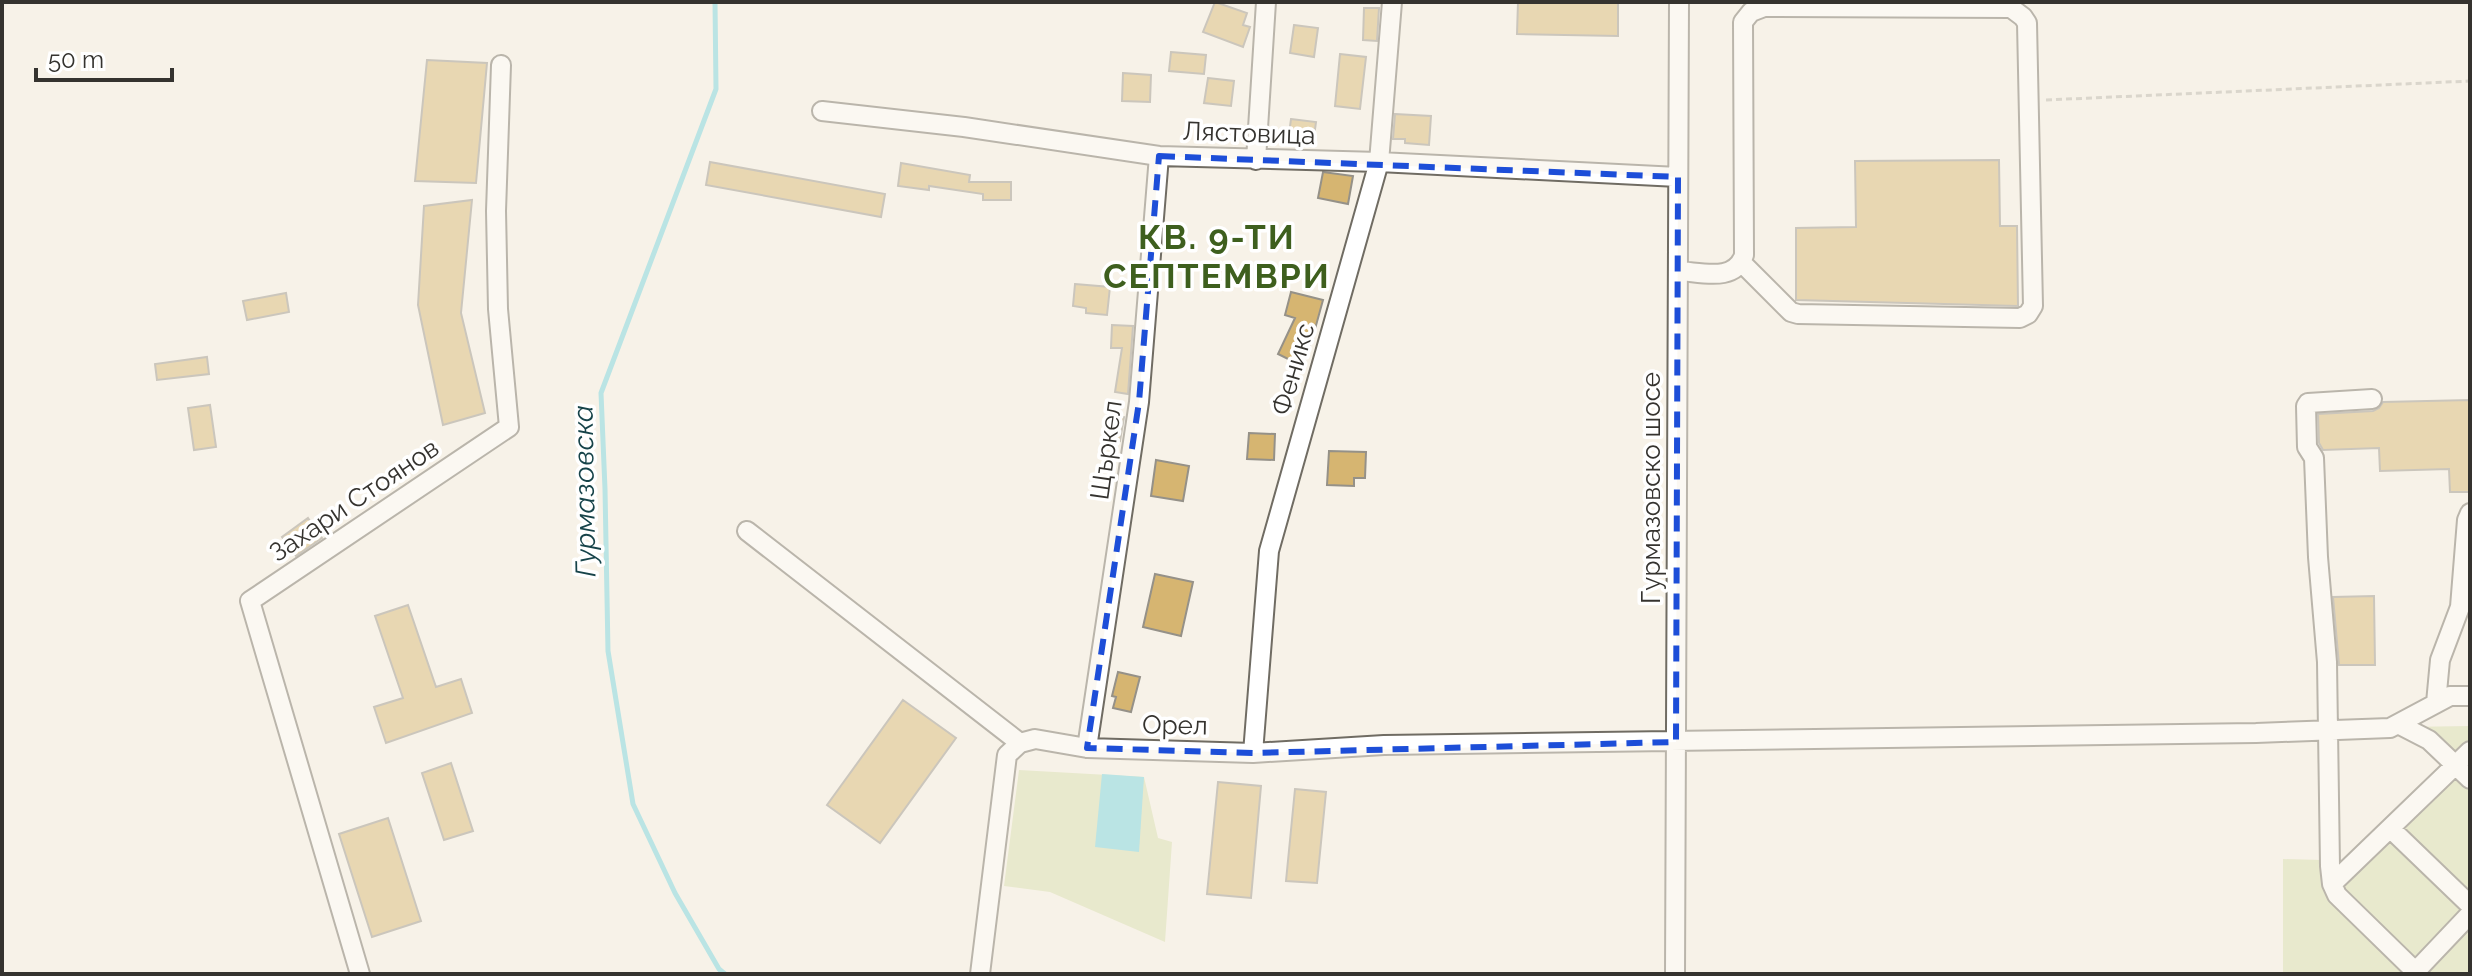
<svg xmlns="http://www.w3.org/2000/svg" width="2472" height="976" font-family="Raleway,sans-serif">
<style>
.green{fill:#d5ddae}
.water{fill:#70d2df}
.lines{fill:none;stroke-linecap:round;stroke-linejoin:round}
.stream{stroke:#70d2df;stroke-width:5}
.building{fill:#d6b571;stroke:#959188;stroke-width:2}
.minor-casing{stroke:#706c63;stroke-width:22}
.path{stroke:#b7b3ab;stroke-width:3;stroke-dasharray:6 4;stroke-linecap:butt}
.minor{stroke:#fff;stroke-width:18}
.marked{fill:none;stroke:#1d4ed8;stroke-width:6;stroke-dasharray:16 10;stroke-linejoin:round}
.labels{text-anchor:middle;stroke-width:7;stroke-linejoin:round;paint-order:stroke}
.street-label{font-size:26px;fill:#35332f;stroke:#fff}
.water-label{font-size:28px;font-style:italic;fill:#164349;stroke:#fff}
.district-label{font-size:34px;font-weight:bold;letter-spacing:2px;fill:#3e5f1e;stroke:#fff}
</style>
<rect width="100%" height="100%" fill="#f7f2e8"/>
<path class="green" d="M2470 726V974H2283V859L2323 860 2328 880 2443 766 2403 727Z
M1019 770 1144 777 1158 838 1172 842 1165 942 1050 892 1004 886Z"/>
<path class="water" d="M1102 774 1144 777 1139 852 1095 847Z"/>
<g class="lines">
<path class="stream" d="M715 2 716 89 601 393 605 489 608 651 633 804 675 893 719 969 725 974"/>
</g>
<path class="building" d="M1215 2 1247 13 1243 25 1250 27 1243 47 1203 32Z
M1518 2H1618V36L1517 34Z
M1364 8H1379L1377 41 1363 40Z
M1294 25 1318 28 1314 57 1290 53Z
M1171 52 1206 55 1204 74 1169 71Z
M1340 54 1366 57 1360 109 1335 106Z
M427 60 487 63 476 183 415 181Z
M1123 73 1151 75 1150 102 1122 101Z
M1208 78 1234 81 1231 106 1204 103Z
M1395 114 1431 116 1429 145 1405 143V139H1393Z
M1291 119 1316 122 1313 144 1288 141Z
M1999 160 2000 226H2017L2018 306 1796 300V228L1856 227 1855 161Z
M710 162 885 194 881 217 706 185Z
M901 163 970 175 969 182H1011V200H983V194L929 186V190L898 186Z
M1323 172 1353 176 1348 204 1318 198Z
M472 200 461 313 485 413 443 425 418 305 424 206Z
M1075 284 1110 287 1107 315 1086 313V308L1073 306Z
M1291 292 1323 300 1312 340 1300 365 1278 354 1295 318 1285 315Z
M286 293 289 312 247 320 243 301Z
M1112 325 1133 326 1128 394 1115 392 1122 348H1111Z
M207 357 209 374 157 380 155 364Z
M2470 400V492H2450L2449 469 2380 471 2379 448 2323 450 2319 443 2318 414 2373 411 2379 408 2383 402Z
M210 405 216 447 194 450 188 408Z
M1107 415 1124 417 1120 441 1104 438Z
M1249 433 1275 434 1274 460 1247 459Z
M1329 451 1366 452 1365 478H1354V486L1327 485Z
M1156 460 1189 466 1183 501 1151 496Z
M308 518 322 538 296 556 282 537Z
M1155 574 1193 582 1181 636 1143 627Z
M2374 596 2375 665H2339L2333 597Z
M408 605 436 687 461 679 472 713 386 743 374 707 403 698 375 616Z
M1118 672 1140 677 1131 712 1113 708 1116 697 1112 696Z
M903 700 956 738 880 843 827 805Z
M451 763 473 831 444 840 422 773Z
M1218 782 1261 786 1251 898 1207 894Z
M1295 789 1326 792 1317 883 1286 881Z
M388 818 421 921 372 937 339 834Z"/>
<g class="lines">
<defs>
<path id="minor" d="M822 111 964 127 1159 156 1379 162 1678 177
M1256 160 1266 2
M1678 271C1701 272 1735 283 1744 255L1743 22 1751 12 1764 7 2011 8 2023 17 2027 23 2033 306 2028 314 2020 318 1798 314 1791 312 1742 263
M2372 399 2308 403 2306 406 2307 447 2314 458 2318 557 2327 662 2330 866 2332 884 2337 895 2418 974
M747 531 1020 743 1035 739 1087 748 1253 753 1384 745 2256 733 2390 728 2450 696H2470
M2436 703 2440 660 2460 607 2467 520 2470 513
M2398 724 2429 740 2470 779
M1087 748 1139 402 1159 156
M1253 753 1269 551 1379 162 1392 2
M2391 829 2470 905
M2332 884 2470 751
M2416 971 2470 914
M360 974 250 601 509 427 498 309 496 211 501 65
M980 974 1007 755 1020 743
M1675 974 1679 2"/>
</defs>
<use href="#minor" class="minor-casing"/>
<path class="path" d="M2046 100 2470 81"/>
<use href="#minor" class="minor"/>
</g>
<path d="M0 0H2472V976H0ZM1159 156 1678 177 1676 742 1253 753 1087 748 1139 402Z" fill="#f7f2e8" fill-opacity=".55" fill-rule="evenodd"/>
<path class="marked" d="M1159 156 1678 177 1676 742 1253 753 1087 748 1139 402Z"/>
<g class="labels">
<g class="street-label">
<text transform="translate(1249 133) rotate(2)" y="9">Лястовица</text>
<text transform="translate(1293 369) rotate(-74)" y="9">Феникс</text>
<text transform="translate(1106 450) rotate(-82)" y="9">Щъркел</text>
<text transform="translate(1651 488) rotate(-90)" y="9">Гурмазовско шосе</text>
<text transform="translate(354 500) rotate(-34)" y="9">Захари Стоянов</text>
<text transform="translate(1175 725) rotate(1)" y="9">Орел</text>
</g>
<g class="water-label">
<text transform="translate(584 491) rotate(-91)" y="10">Гурмазовска</text>
</g>
<g class="district-label">
<text x="1217" y="249">КВ. 9-ТИ<tspan x="1217" dy="39">СЕПТЕМВРИ</tspan></text>
</g>
</g>
<rect width="2472" height="976" fill="none" stroke="#35332f" stroke-width="8"/>
<path d="M36 68v12h136v-12" fill="none" stroke="#35332f" stroke-width="4"/>
<text x="48" y="68" font-size="24" fill="#35332f" stroke="#ffffff" stroke-width="6" paint-order="stroke">50 m</text>
</svg>
